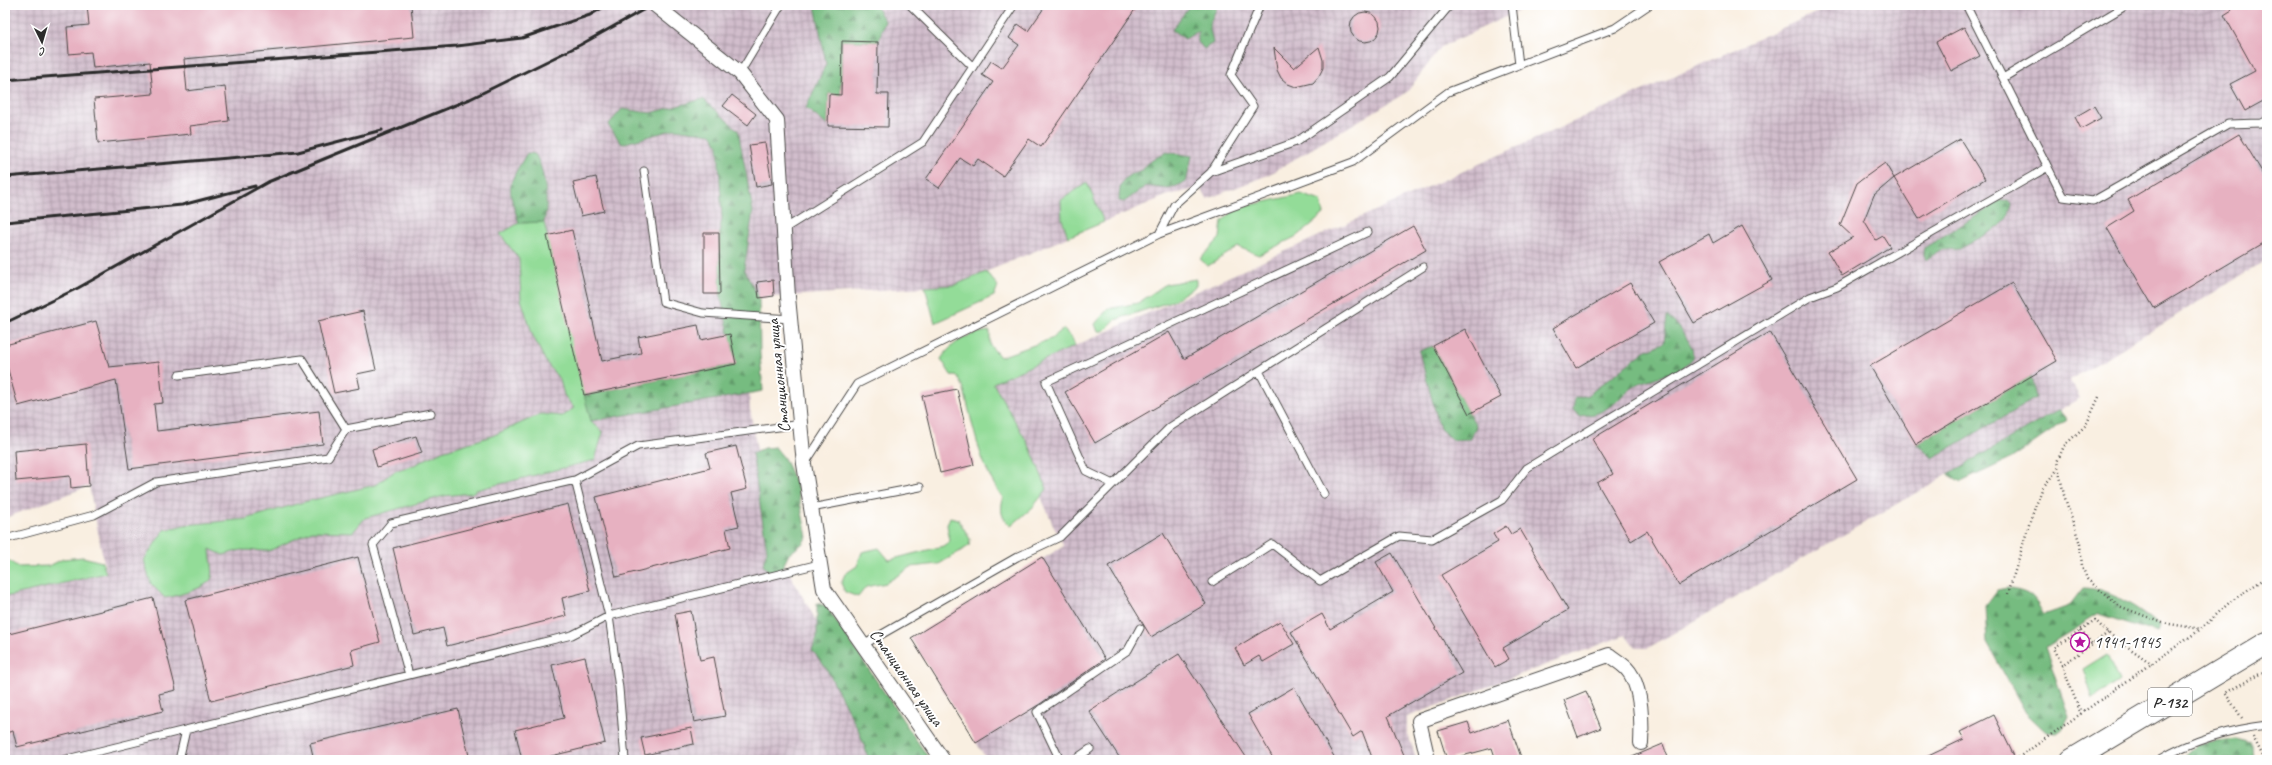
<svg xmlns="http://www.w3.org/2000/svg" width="2272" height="765" font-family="Caveat,sans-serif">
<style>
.industrial{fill:url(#industrial-grid)}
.green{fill:#93dc98;stroke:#5f8462}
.forest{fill:url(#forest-firs);stroke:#507456}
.building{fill:#e7b1c1}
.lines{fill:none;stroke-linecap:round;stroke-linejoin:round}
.lane-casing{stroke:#4a4846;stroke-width:9}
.street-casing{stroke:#4a4846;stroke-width:16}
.highway-casing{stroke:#4a4846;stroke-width:24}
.path{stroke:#4a4846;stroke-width:2.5;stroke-dasharray:1 3;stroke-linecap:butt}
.lane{stroke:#fff;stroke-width:7}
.street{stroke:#fff;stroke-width:14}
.highway{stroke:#fff;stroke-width:22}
.rail{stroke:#2b2b2b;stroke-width:3}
.labels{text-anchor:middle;stroke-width:4;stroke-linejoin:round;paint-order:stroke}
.shield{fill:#fff;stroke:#6b6b6b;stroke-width:1}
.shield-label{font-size:16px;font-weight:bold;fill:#2b2b2b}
.street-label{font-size:17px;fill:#2b2b2b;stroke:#fff}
.poi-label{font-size:17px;fill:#2b2b2b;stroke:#fff;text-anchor:start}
</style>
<defs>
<pattern id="industrial-grid" width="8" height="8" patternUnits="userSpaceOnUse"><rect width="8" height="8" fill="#d1bdcc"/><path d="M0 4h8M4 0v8" fill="none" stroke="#aa9aa6"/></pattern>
<pattern id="forest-firs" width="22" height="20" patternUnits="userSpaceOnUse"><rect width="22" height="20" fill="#76bc80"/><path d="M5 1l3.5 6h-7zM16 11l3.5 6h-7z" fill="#619969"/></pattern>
</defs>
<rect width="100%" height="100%" fill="#fff"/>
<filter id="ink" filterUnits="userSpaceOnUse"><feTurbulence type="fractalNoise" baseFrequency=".025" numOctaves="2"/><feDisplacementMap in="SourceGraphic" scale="8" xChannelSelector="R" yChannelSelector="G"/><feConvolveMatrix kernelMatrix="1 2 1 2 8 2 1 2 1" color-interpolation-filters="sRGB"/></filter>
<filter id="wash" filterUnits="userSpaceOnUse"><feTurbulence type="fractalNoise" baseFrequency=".012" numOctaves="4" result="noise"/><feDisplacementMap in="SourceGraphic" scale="16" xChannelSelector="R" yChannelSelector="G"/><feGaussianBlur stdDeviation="0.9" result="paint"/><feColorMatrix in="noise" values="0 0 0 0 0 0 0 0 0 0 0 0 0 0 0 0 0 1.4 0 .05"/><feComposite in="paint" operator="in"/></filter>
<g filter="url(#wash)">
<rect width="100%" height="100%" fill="#f9efe1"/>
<path class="industrial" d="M5 5H1531L1441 47 1407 92 1268 175 1207 199 1201 188 1168 195 955 285 745 299 750 409 773 545 896 760H5V597L106 573 89 486 5 518Z
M1833 5H2267V260L2070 380 2080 398 1648 648H1636L1625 635 1407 717V732L1417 760H987L911 638 1064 546 1054 527 992 383Z"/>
<path class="green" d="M1087 183 1104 222 1068 237 1062 219 1061 200Z
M1301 194 1321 201 1324 214 1299 235 1259 255 1238 247 1208 266 1200 259 1220 238 1222 221 1237 208Z
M544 222 591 421 603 432 595 460 476 490 472 493 444 496 365 518 353 532 312 531 269 551 241 550 223 555 210 549C210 557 214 570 212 577 209 588 176 596 165 598L151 584 144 560 164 530 185 525 246 519 300 503 375 485 395 471 412 466 442 451 492 436 541 414 562 416 574 408 564 395 560 380 546 362 533 336 521 299 519 259 500 234 519 223Z
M986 272 998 286 994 296 935 323 925 287 955 285Z
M1196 279V286L1172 301 1115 320 1105 330 1098 332 1095 324 1108 309 1138 303 1166 284Z
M1063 329 1072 338 1075 346 993 383 1030 447 1047 489 1033 507 1011 526C1001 517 1000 512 1003 498 979 466 973 424 963 386L958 377 951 375 941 359C953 341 969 333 990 331V345L1000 357 1051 339Z
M950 517 958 519 970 539 969 546 939 564 911 567 886 583 866 587 858 597 845 592 841 583 845 574 857 566 862 552 879 548 889 560 943 546 950 541 947 525Z
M83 557 102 562 106 573 5 597V558L18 567 49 566 63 559Z
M2107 654 2119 681 2093 699 2083 669Z"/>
<path class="forest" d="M815 5H875L885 21 878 42 842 41 841 95H829L828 126 806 108 826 64Z
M1190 5H1218L1209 25 1213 43 1204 49 1198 42V31L1185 39 1172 30Z
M703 99 738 130 753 211 744 270 759 298 760 354 763 391 591 421 584 395 736 364 720 294 719 233 722 219 718 145 711 134 675 129 622 144 608 125 622 109 651 113Z
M1166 152 1192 156 1186 182 1169 189 1146 186 1124 202 1119 201C1119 181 1124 175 1143 170L1146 164Z
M527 153 535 154C545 169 549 205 544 222L519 223C507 185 506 188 527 153Z
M1999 200H2009L2012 204 2008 218 1999 227 1960 249 1940 250 1926 260 1923 252 1924 248 1986 210Z
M1667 316C1675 322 1681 331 1687 339 1710 372 1656 374 1638 384 1625 392 1612 408 1598 413 1592 415 1586 415 1580 416L1573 410 1575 398 1588 395 1645 351 1664 343Z
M1433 346 1476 426 1471 439 1453 440 1440 429 1419 351Z
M2031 376 2036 398 1933 458 1916 444Z
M2059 410 2067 420 2012 458 1961 482 1948 474Z
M775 447 784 458 797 487 807 537 802 544 789 554 781 570 769 572 763 565 767 550 752 453 764 448Z
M2007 588C2031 593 2032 594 2044 615L2069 606 2083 588C2107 588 2142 609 2159 626L2157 633 2099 614 2045 647 2069 717 2064 727 2056 733 2046 732 2026 713 1987 643 1985 606 1997 590Z
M817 603 826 606 930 760H869L859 731 826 668 812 650 817 638Z
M2236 740 2252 744 2253 760 2225 758 2223 760H2179L2197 744Z"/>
<g id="blocks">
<path class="building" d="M87 5H411L414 37 184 59 187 91 225 86 229 121 190 126 191 134 98 143 94 99 153 94 150 62 93 68 91 52 69 54 67 27 89 25Z
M1046 5H1138L1041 147 1029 139 1003 176 978 159 973 166 960 158 939 188 926 179 993 82 982 75 991 61 1002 68 1019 45 1009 38 1018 24 1028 31Z
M2229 5H2267V99L2245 111 2230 84 2255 71 2224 15 2232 10Z
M1350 27a15 15 0 1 1 30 0a15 15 0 1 1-30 0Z
M1964 27 1980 56 1951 71 1936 42Z
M842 41 878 42 877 94H889L888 127 828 126 829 94 841 95Z
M1319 47 1323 60V68L1319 76 1313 83 1296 87 1288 84 1281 78 1277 70 1274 48 1294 68Z
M732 95 756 114 748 125 723 106Z
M2094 106 2101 118 2081 129 2075 117Z
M2239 134 2267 180V241L2154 308 2107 228 2134 211 2128 200Z
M1960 139 1985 179 1919 219 1894 178Z
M765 143 772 184 756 187 749 145Z
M1885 163 1894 178 1874 195 1864 220 1876 240 1883 236 1890 247 1842 276 1828 252 1853 237 1840 225 1857 183Z
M596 177 604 211 581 216 573 182Z
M1413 226 1426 250 1095 443 1065 392 1169 332 1184 359Z
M1742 226 1772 280 1694 323 1659 262 1709 234 1713 243Z
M572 230 602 361 641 353 638 337 698 325 701 340 730 334 736 364 584 395 547 236Z
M704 233H719L720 294H704Z
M773 280 774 296 759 298 757 282Z
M1630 283 1654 323 1576 368 1553 328Z
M2012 283 2057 361 1916 444 1870 366Z
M363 311 376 370 357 374 360 388 334 393 318 321Z
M96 321 109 367 159 362 163 403 154 404 157 431 319 411 323 444 129 469 116 380 18 406 5 359V345Z
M1465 329 1501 397 1469 414 1433 346Z
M1770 332 1857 479 1679 585 1647 531 1631 541 1597 483 1613 474 1592 439Z
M957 389 974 465 940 473 922 396Z
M416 436 422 453 377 467 372 449Z
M86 444 89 486 71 488 70 476 16 481 14 451Z
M736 446 747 489 731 493 739 526 726 529 730 548 616 577 596 497 710 468 706 453Z
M568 504 590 591 562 598 566 616 447 646 443 628 414 635 393 548Z
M1506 526 1511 534 1520 529 1568 610 1503 648 1509 659 1495 667 1441 575 1498 542 1493 534Z
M1163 533 1206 604 1151 637 1108 566Z
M1392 553 1462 673 1388 716 1406 760H1373L1362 731 1353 737 1291 632 1322 614 1330 629 1393 592 1376 562Z
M358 557 380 642 351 650 354 665 211 701 185 600Z
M1042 557 1105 659 1040 704 976 743 911 638Z
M153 598 176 690 159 694 163 711 17 747 13 731 5 733V635Z
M691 611 700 660 714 657 725 716 694 722 675 614Z
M1280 621 1294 644 1263 662 1259 656 1244 665 1235 648Z
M1179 654 1248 760H1121L1089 711Z
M585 657 605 743 535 760H522L515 730 564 718 552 665Z
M1294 687 1336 760H1274L1248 714Z
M1586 691 1601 728 1578 737 1564 700Z
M458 709 470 760H314L310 743Z
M1994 715 2014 756 2007 760H1920L1964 739 1960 732Z
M1508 720 1522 760H1496L1492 748 1447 760 1438 731 1468 722 1472 733Z
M691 728 694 744 645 755 641 738Z
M1663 744 1669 760H1625Z"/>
</g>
</g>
<g filter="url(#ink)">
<use href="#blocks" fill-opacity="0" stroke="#4a4846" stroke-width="1"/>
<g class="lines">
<defs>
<path id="lane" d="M910 5 973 67
M1512 5 1519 65
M1966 5 2063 197 2093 201 2228 124 2261 123 2267 120
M740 73 781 5
M2003 78 2127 5
M644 171 663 302 703 313 791 319
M1211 172 1296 142 1390 77 1450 5
M784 229 923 142 1014 5
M1159 234 1174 205 1211 172 1253 106 1231 75 1260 5
M1259 371 1324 494
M179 375 302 359 346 429
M806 462 857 384 1159 234 1353 162 1448 92 1615 28 1649 5
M575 480 609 616 619 688 625 760
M1113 484 1086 471 1046 382 1368 232
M811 508 920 487
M5 539 94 515 156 482 328 457 346 429 431 413
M1212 582 1272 544 1320 581 1399 536 1432 539 1502 500 1527 468 1558 449 1810 297 1837 287 2048 167
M863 645 1017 557 1060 537 1170 427 1423 267
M409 675 373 545 391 523 575 480 638 446 801 424
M63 760 572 635 609 616 819 564
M179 760 186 730
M1060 760 1037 712 1128 650 1140 628
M1074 760 1090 749
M2159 760C2190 741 2230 729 2267 725"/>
<path id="street" d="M655 5 740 73 777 120 788 297 804 464 824 589 943 760
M1428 760 1419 721 1609 655C1614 659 1621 663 1626 668 1642 684 1642 723 1641 743"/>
<path id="highway" d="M2072 760 2267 643"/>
</defs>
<use href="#lane" class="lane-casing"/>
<use href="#street" class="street-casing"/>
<use href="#highway" class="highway-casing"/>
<path class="path" d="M2099 397 2086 425 2064 446 2057 462 2064 495 2080 544 2082 566 2087 579 2119 606 2163 623 2201 629
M2008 594 2031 518 2043 487 2058 469
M2081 630 2092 644
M2108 633 2062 665 2054 648 2095 620 2108 633 2152 664
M2062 665 2081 714
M2242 718 2225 693 2267 670
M2253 737 2265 760
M2015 760 2201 629 2230 602 2267 577"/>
<use href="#lane" class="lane"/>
<use href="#street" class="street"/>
<use href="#highway" class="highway"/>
<path class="rail" d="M5 80 457 46 522 38 590 15 607 5
M5 177 298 152 382 130
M5 222 182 205 255 186
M5 323 78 288 268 182 470 99 580 45 652 5"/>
</g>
</g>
<defs>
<symbol id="sight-ring" viewBox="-11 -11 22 22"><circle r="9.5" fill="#fff" stroke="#b5179e" stroke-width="1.5"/><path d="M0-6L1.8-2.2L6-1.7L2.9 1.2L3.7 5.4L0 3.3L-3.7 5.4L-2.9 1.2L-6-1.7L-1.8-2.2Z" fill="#b5179e"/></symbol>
</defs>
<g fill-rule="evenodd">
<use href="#sight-ring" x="2069" y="631" width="22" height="22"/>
</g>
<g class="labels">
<rect class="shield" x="2148" y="688" width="44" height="28" rx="3"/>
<g class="shield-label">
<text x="2170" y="708">Р-132</text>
</g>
<g class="street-label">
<text transform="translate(778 376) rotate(-96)" y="6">Станционная улица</text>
<text transform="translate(907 677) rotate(55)" y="6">Станционная улица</text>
</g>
<g class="poi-label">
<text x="2094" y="648">1941-1945</text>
</g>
</g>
<rect width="2272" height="765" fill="none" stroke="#fff" stroke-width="20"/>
<g transform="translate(42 42) rotate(175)" stroke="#ffffff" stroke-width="3" paint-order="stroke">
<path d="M0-3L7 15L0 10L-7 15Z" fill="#2b2b2b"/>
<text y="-6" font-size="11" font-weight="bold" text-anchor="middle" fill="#2b2b2b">С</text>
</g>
</svg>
